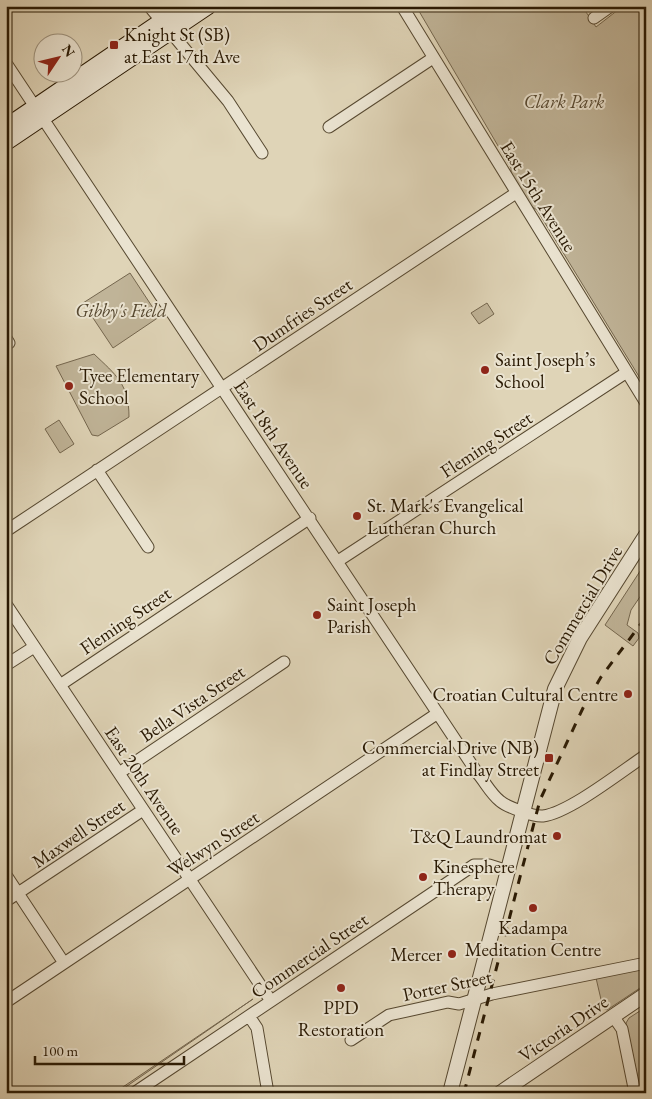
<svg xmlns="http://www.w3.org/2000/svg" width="652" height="1099" font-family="'EB Garamond',serif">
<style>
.green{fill:#c0b498;stroke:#74664e}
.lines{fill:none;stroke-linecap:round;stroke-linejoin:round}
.minor-casing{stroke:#564830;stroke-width:13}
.tertiary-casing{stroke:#564830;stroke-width:16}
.secondary-casing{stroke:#291903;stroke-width:18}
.minor{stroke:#eae3d0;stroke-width:11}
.tertiary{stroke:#eae3d0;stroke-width:14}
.secondary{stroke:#eae3d0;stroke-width:16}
.rail{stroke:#291903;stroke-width:3;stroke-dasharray:9 9;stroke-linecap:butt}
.poi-dot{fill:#8f2418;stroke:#eae3d0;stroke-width:2}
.labels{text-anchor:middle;stroke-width:4;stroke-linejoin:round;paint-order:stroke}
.poi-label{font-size:19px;fill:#291903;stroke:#eae3d0;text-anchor:start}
.park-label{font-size:19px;font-style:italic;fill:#564830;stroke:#eae3d0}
.street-label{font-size:19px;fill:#291903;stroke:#eae3d0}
</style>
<rect width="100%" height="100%" fill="#dfd4b7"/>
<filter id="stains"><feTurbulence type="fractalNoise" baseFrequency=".004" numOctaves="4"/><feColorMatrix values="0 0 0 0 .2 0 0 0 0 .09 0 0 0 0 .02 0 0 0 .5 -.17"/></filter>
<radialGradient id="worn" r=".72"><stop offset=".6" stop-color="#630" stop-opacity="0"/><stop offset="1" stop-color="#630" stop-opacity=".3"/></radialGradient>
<path class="green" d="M416 6H582L596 27 623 6 645 8 646 388 537 210 531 206 511 174V168Z
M130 273 159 317 113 348 83 303Z
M487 303 494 314 479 324 471 313Z
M94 354C116 375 129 384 129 417L98 436 92 435 56 366Z
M59 420 74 444 60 453 45 429Z
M646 562V588L631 610 627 625 638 633 639 638 633 646 605 625Z
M646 968V984L607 1010 603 1008 596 978Z
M253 999 117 1093H114Z
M646 1007V1093H641L626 1023 629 1018Z"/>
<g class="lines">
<defs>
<path id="minor" d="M149 6 228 101 262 153
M402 6 646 403
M594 18 611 6
M6 63 478 774C485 782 491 794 500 801 507 807 534 817 543 816 569 813 622 771 646 755
M329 127 433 58
M6 338 9 343
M97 470 148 547
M6 531 516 193
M338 561 627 372
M6 604 271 1001
M6 665 34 647
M60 685 310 518
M119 773 284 662
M6 875 64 963
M6 901 143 810
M6 1002 438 713
M249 1016 257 1028 268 1093
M613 1016 622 1029 635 1093
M351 1040 389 1015 448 1002 459 1004 492 994 646 963
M134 1093 474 865H489L508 871"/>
<path id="tertiary" d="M450 1093 555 689 580 638 646 535
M500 1093 646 994"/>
<path id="secondary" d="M6 127 184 6
M6 142 208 6"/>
</defs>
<use href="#minor" class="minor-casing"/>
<use href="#tertiary" class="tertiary-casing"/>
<use href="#secondary" class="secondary-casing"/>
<use href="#minor" class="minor"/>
<use href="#tertiary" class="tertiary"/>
<use href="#secondary" class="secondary"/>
<path class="rail" d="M464 1093 540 800 583 708 601 677 646 617"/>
</g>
<g class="poi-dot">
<rect x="109" y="40" width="10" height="10" rx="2.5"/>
<circle cx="485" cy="370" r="5"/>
<circle cx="69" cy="386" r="5"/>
<circle cx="357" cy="516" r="5"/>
<circle cx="317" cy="615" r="5"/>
<circle cx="628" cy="694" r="5"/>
<rect x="544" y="753" width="10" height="10" rx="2.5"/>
<circle cx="557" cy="836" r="5"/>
<circle cx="423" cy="877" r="5"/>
<circle cx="533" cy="908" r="5"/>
<circle cx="452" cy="954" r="5"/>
<circle cx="341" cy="988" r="5"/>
</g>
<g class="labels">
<g class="poi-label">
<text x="124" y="41">Knight St (SB)<tspan x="124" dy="22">at East 17th Ave</tspan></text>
<text x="495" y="366">Saint Joseph’s<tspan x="495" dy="22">School</tspan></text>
<text x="79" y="382">Tyee Elementary<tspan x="79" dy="22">School</tspan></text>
<text x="367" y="512">St. Mark's Evangelical<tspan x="367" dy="22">Lutheran Church</tspan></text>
<text x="327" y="611">Saint Joseph<tspan x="327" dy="22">Parish</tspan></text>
<text x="618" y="701" text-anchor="end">Croatian Cultural Centre</text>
<text x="539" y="754" text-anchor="end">Commercial Drive (NB)<tspan x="539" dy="22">at Findlay Street</tspan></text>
<text x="547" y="843" text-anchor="end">T&amp;Q Laundromat</text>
<text x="433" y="873">Kinesphere<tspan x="433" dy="22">Therapy</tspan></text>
<text x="533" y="934" text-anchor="middle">Kadampa<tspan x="533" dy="22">Meditation Centre</tspan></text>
<text x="442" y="961" text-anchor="end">Mercer</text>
<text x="341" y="1014" text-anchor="middle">PPD<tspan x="341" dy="22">Restoration</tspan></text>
</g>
<g class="park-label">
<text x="564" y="108">Clark Park</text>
<text x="121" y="317">Gibby's Field</text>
</g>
<g class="street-label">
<text transform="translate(539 196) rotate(58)" y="7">East 15th Avenue</text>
<text transform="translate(302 314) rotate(-34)" y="7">Dumfries Street</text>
<text transform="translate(274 434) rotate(56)" y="7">East 18th Avenue</text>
<text transform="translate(486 444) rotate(-33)" y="7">Fleming Street</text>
<text transform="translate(582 605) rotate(-59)" y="7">Commercial Drive</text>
<text transform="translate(125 620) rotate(-34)" y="7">Fleming Street</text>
<text transform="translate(192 703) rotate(-34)" y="7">Bella Vista Street</text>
<text transform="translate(145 780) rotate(56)" y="7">East 20th Avenue</text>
<text transform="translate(78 833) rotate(-34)" y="7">Maxwell Street</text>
<text transform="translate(213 843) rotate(-33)" y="7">Welwyn Street</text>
<text transform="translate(309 955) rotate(-34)" y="7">Commercial Street</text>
<text transform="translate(447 985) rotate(-12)" y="7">Porter Street</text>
<text transform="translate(563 1028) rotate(-34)" y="7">Victoria Drive</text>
</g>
</g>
<rect width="652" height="1099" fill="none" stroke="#dfd4b7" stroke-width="25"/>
<rect x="8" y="8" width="637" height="1084" fill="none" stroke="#291903" stroke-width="2.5"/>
<rect x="12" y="12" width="627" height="1074" fill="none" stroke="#291903"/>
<g transform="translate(58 58) rotate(55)"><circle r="24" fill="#eae3d0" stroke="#9d927e"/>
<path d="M0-4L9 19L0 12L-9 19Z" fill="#8f2418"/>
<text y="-8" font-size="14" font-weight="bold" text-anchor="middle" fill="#291903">N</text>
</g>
<path d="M35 1056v8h149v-8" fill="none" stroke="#291903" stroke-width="2.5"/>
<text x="42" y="1056" font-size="15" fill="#291903" stroke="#eae3d0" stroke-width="4" paint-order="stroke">100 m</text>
<rect width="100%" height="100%" filter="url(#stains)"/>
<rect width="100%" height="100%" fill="url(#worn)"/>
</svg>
